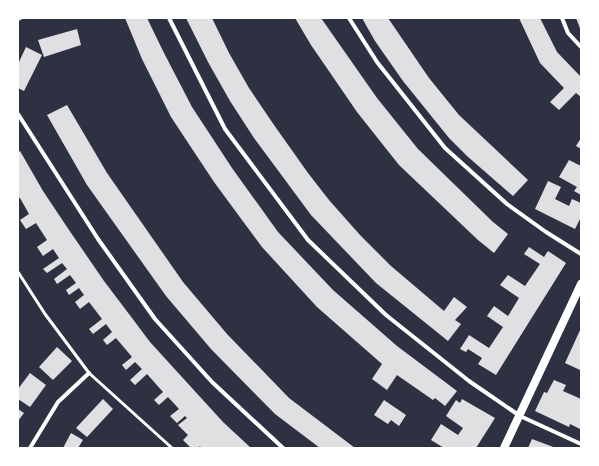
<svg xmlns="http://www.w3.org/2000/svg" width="599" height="466" font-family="'Roboto Condensed',sans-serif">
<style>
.building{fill:#e0e0e3}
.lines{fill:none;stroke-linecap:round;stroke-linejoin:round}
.service{stroke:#fff;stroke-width:3}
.minor{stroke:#fff;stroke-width:4}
.secondary{stroke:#fff;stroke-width:8}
</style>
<rect width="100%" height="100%" fill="#2d3142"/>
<path class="building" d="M125 18H147L163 51 192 107 232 168 278 232 333 290 397 346 457 391 445 406 435 398 433 400 397 375 387 390 372 379 382 364 317 307 262 247 214 182 171 117 142 59Z
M186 18H212L229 53 249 88 274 125 308 173 329 200 360 235 391 266 444 311 454 297 467 307 455 320 461 324 448 341 376 283 311 215 254 138 230 101 208 62Z
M295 18H321L377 98 418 149 493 222 508 234 494 253 478 240 399 165 357 112 311 45Z
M362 18H388L429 78 459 115 528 180 513 196 467 156 449 138 403 81 375 41Z
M519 18H540L557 52 581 77V97L576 93 559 110 550 102 564 88 540 63Z
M576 18H581V31Z
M77 29 81 45 44 57 38 40Z
M26 47 42 55 24 91 18 88V64Z
M67 105 107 173 183 282 227 334 289 398 355 448H320L275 414 211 349 166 296 87 185 47 115Z
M581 138V149L576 146Z
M20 151 43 191 69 230 104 281 132 318 150 342 202 399 223 422 251 448H201L200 446 198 448H191L183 440 188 435 178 425 187 418 185 416 177 423 170 416 179 409 168 397 159 405 154 400 163 392 147 374 135 385 130 380 142 369 135 362 126 370 122 365 132 357 116 338 107 345 103 340 112 332 106 324 93 334 89 329 102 319 89 302 80 309 75 302 84 295 79 288 69 295 66 290 76 283 70 275 57 284 54 279 67 269 62 263 47 273 43 269 59 258 53 249 43 256 37 247 47 240 36 223 26 229 20 220 29 214 20 198H18V152Z
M569 160 581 166V195L574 191 577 187 559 177Z
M548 181 561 187 555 199 569 206 572 199 581 203V217L575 229 535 209Z
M529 247 544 257 548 251 566 263 496 375 478 364 482 358 468 349 466 352 460 349 469 335 489 348 503 327 487 316 494 306 508 316 519 298 500 285 508 275 525 286 540 264 524 254Z
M581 328V366L580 370 565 363Z
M57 347 72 361 53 380 39 367Z
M30 373 46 385 30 407 18 399V389Z
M554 380 566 385 563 391 581 399V426L580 429 570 424 569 427 535 411 544 392 547 393Z
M103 399 113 409 87 437 76 428Z
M462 399 495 418 476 448H444L431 440 441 424 458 435 463 428 446 416 456 400 460 403Z
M384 400 406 415 399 426 391 420 388 424 374 415Z
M18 409 24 413 18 421Z
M71 433 83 440 78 448H63Z
M532 439 556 448H528Z"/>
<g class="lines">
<path class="service" d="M18 272 45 314 89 373 172 448"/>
<path class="minor" d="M169 18 225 129 308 240 386 315 469 381 520 416 581 444
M349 18 377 62 445 148 507 204 546 232 581 254
M562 18 568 33 581 47
M18 19 20 18
M18 114 98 239 155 319 212 382 283 448
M30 448 58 402 89 373"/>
<path class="secondary" d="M504 448 581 284"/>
</g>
<rect width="599" height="466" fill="none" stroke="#ffffff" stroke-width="38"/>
</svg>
